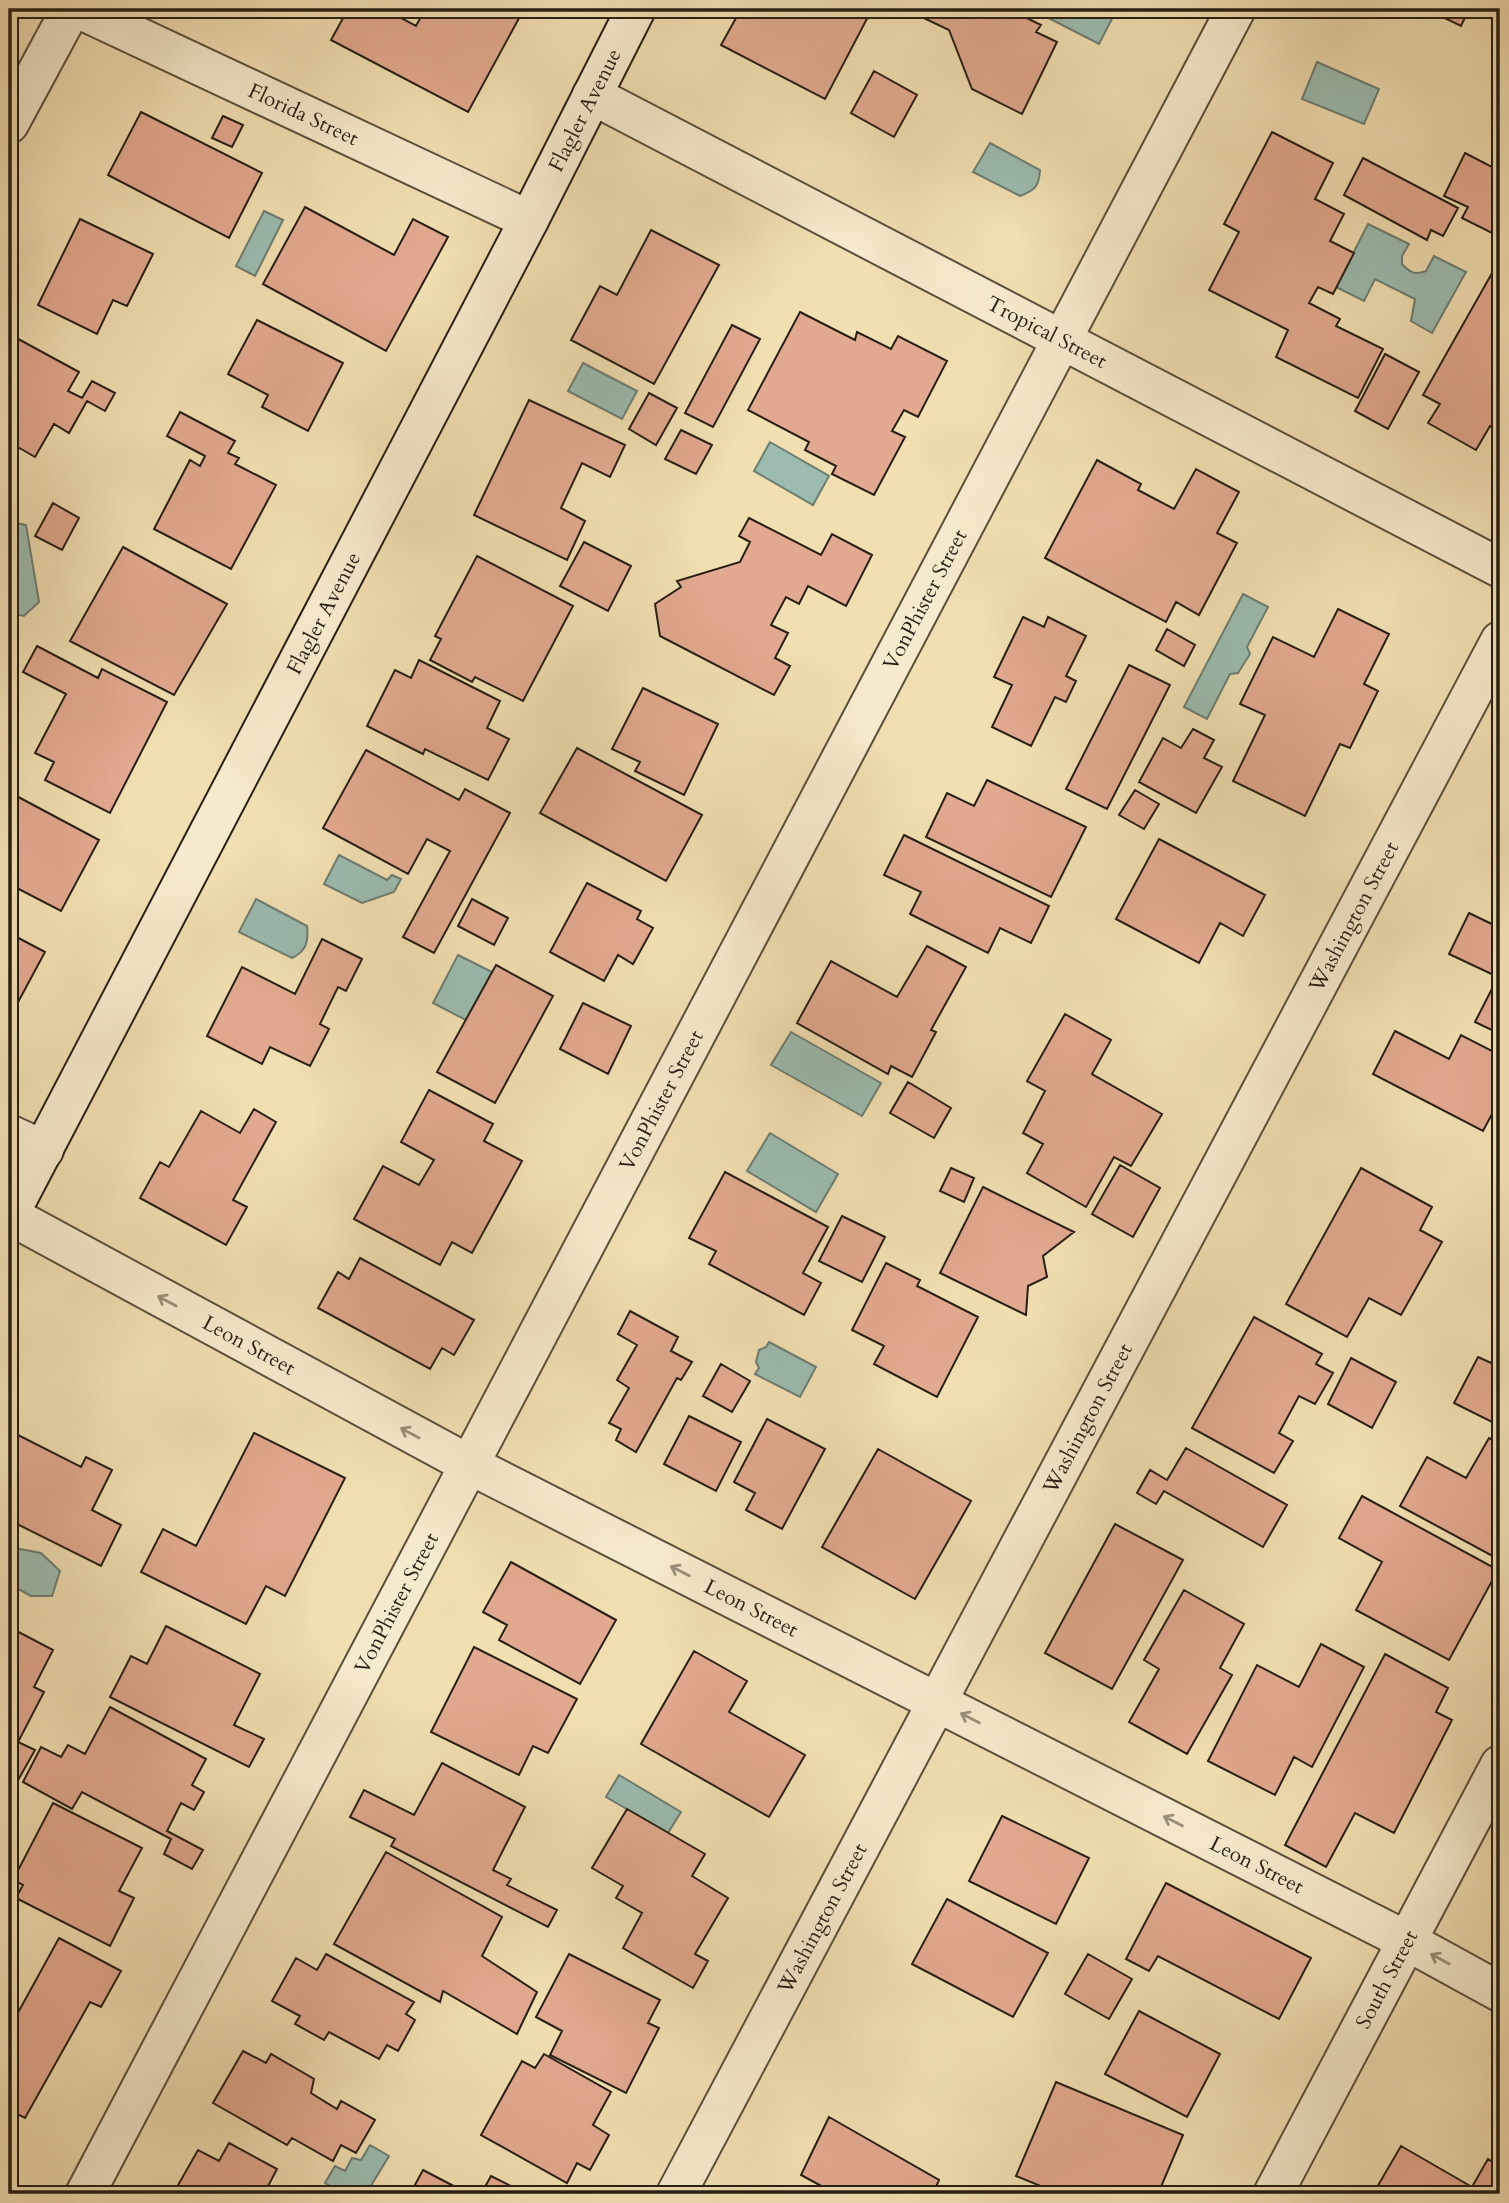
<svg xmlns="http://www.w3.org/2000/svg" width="1509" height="2203" font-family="Cardo,serif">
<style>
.water{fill:#9bbcaf;stroke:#6d7d71;stroke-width:2}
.building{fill:#e1a98f;stroke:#271f15;stroke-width:2}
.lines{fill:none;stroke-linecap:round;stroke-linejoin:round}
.street-casing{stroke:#5a4f3c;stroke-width:42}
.secondary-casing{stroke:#271f15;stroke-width:42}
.street{stroke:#f6eacc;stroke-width:38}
.secondary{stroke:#f6eacc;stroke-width:38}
.oneway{stroke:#998f7a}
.labels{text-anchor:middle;stroke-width:6;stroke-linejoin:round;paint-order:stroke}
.street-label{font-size:21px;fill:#271f15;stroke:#f6eacc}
</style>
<rect width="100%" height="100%" fill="#f1dfb1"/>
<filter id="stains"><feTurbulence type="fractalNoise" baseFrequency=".00286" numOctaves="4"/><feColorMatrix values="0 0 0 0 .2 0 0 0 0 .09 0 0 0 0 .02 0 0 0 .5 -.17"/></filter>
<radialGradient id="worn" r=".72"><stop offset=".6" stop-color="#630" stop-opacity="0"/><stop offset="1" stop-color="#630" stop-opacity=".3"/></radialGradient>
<path class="water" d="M1031 9H1117L1099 44Z
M1317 62 1379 89 1364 124 1302 99Z
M990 143 1040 170C1039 187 1035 190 1020 196L973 172Z
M264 211 283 220 255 276 236 266Z
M1368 224 1409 244 1402 256V264C1410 273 1415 275 1426 271L1434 256 1466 272 1432 333 1411 321 1415 299 1375 279 1364 301 1336 287Z
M583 363 637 391 622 419 568 391Z
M770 442 829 476 813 505 754 471Z
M12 522 26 525 39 602 24 616 9 613V528Z
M1243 594 1268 607 1247 647 1250 654 1238 673 1230 674 1207 719 1184 707Z
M339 855 387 880 392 875 401 879 394 892 362 903 324 884Z
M256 899 307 926C309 942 306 951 292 958L239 932Z
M458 955 492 972 466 1020 433 1003Z
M791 1032 881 1083 862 1116 771 1065Z
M770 1133 838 1174 816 1212 747 1171Z
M769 1342 816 1367 800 1397 755 1374 759 1368 756 1362 759 1350 766 1347Z
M9 1547 41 1553 60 1571 52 1596H31L9 1584Z
M619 1775 681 1812 668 1833 606 1797Z
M370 2145 389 2156 366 2194H344L325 2183 335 2166 345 2171 352 2158 361 2160Z"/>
<path class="building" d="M348 9H384L416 26 425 9H524L468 112 331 40Z
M741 9H863L870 13 825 99 721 45Z
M905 9H1015L1014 12 1041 25 1036 32 1057 42 1022 114 972 89 949 30Z
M1426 9H1469L1461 26Z
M874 71 917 95 894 137 851 113Z
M141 112 262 173 229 238 108 175Z
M223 116 243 125 232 147 212 138Z
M1272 132 1333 163 1315 199 1344 214 1330 241 1354 253 1333 294 1318 287 1309 303 1340 319 1336 326 1383 349 1358 398 1276 357 1288 330 1209 290 1239 232 1224 224Z
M1465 153 1500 171V237L1462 218 1468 207 1444 196Z
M1363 158 1458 208 1443 236 1431 230 1427 240 1344 195Z
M305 207 394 255 413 219 448 237 386 351 263 284Z
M80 219 153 254 127 306 113 300 97 334 38 305Z
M651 230 719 265 654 384 571 340 600 286 617 295Z
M1500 259V431L1490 426 1476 450 1428 423 1440 404 1423 395Z
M800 312 855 340 857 332 891 349 898 336 947 361 918 417 904 410 892 431 905 437 874 495 832 474 836 466 805 450 809 442 748 410Z
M257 320 343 363 308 431 262 407 268 395 228 374Z
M732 325 760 339 713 427 685 413Z
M9 334 79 372 68 391 82 398 92 381 115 393 105 411 87 401 69 433 54 424 35 457 9 442Z
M1385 354 1419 372 1388 429 1355 411Z
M649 393 677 408 656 445 629 429Z
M529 400 625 445 610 477 582 463 561 508 585 521 567 560 474 515Z
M180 412 235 441 228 453 239 458 235 464 276 485 231 569 154 529 190 460 200 466 205 456 167 436Z
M681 430 712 445 696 474 665 459Z
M1097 460 1141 484 1138 490 1174 509 1196 469 1239 492 1217 533 1237 543 1199 615 1176 602 1166 622 1045 558Z
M53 503 79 518 62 550 35 536Z
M749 518 821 555 832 534 872 555 846 606 808 586 799 604 786 597 771 625 788 633 775 658 790 666 774 695 660 636 655 604 681 587 677 581 740 562 750 542 739 536Z
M584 542 631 566 608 611 560 586Z
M123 547 227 604 174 695 70 641Z
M477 556 573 606 523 701 475 677 472 682 430 660 441 639 435 636Z
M1338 609 1389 634 1364 684 1378 691 1350 748 1340 744 1305 816 1233 781 1265 715 1240 704 1273 637 1314 657Z
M1023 617 1044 627 1048 617 1086 636 1066 676 1076 681 1066 702 1055 697 1031 746 992 727 1012 685 994 677Z
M1167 629 1195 645 1184 666 1156 650Z
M37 646 98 678 102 669 167 702 110 813 45 780 54 762 35 753 66 694 23 672Z
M419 660 500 701 487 728 509 739 488 780 425 749 423 754 367 726 395 670 411 678Z
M1129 665 1170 685 1107 809 1066 789Z
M643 688 718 724 684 795 635 771 640 762 612 749Z
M1193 729 1214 740 1204 758 1222 767 1196 813 1139 782 1163 738 1181 748Z
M577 748 702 815 666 881 540 813Z
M366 750 459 800 465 789 510 813 434 953 403 937 450 851 427 839 408 874 323 828Z
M987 780 1086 827 1051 897 926 837 947 793 974 806Z
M1135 790 1159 804 1144 829 1119 815Z
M9 792 99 840 61 911 9 884 16 871 9 867Z
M904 835 1049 906 1031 943 1000 928 988 953 910 914 921 892 884 875Z
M1159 839 1265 895 1243 936 1220 923 1199 963 1116 919Z
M587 883 641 911 637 919 653 928 633 964 618 955 604 981 550 952Z
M472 899 508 918 494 945 458 926Z
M1469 913 1500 928V1034L1475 1022 1498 977 1449 954Z
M9 933 45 952 9 1019Z
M322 939 362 959 346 991 338 987 320 1024 329 1029 310 1066 270 1047 262 1064 207 1036 242 967 295 994Z
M927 946 966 967 931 1030 936 1032 912 1077 891 1066 888 1074 797 1023 831 961 897 997Z
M496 965 553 996 495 1103 437 1072Z
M583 1003 631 1026 608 1074 560 1049Z
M1065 1014 1111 1040 1092 1074 1162 1114 1131 1166 1114 1157 1086 1207 1027 1173 1043 1144 1023 1133 1045 1091 1027 1081Z
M1395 1031 1449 1059 1461 1035 1500 1055V1099L1483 1131 1373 1074Z
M908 1082 951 1108 934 1138 890 1113Z
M429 1090 493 1124 484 1141 522 1161 472 1253 452 1242 440 1265 354 1219 383 1166 419 1185 434 1160 401 1142Z
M254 1109 276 1122 233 1200 247 1207 226 1245 140 1198 160 1162 169 1167 201 1111 240 1133Z
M1120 1165 1160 1188 1133 1237 1092 1214Z
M951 1168 974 1178 964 1202 940 1191Z
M1361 1168 1432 1207 1420 1230 1442 1242 1401 1315 1369 1298 1347 1337 1286 1304Z
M725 1172 828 1227 803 1273 821 1283 804 1315 709 1264 716 1251 689 1238Z
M983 1187 1074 1232 1043 1256 1047 1277 1028 1286 1026 1315 940 1273Z
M842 1216 885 1237 862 1282 819 1261Z
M360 1258 474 1320 454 1355 442 1348 430 1369 318 1308 338 1272 349 1279Z
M886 1263 920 1280 917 1286 978 1317 937 1397 874 1364 884 1346 852 1330Z
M630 1311 678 1337 671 1351 692 1362 681 1380 677 1378 636 1452 616 1440 621 1429 609 1423 629 1388 617 1380 637 1345 618 1334Z
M1254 1317 1322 1354 1316 1364 1333 1373 1315 1404 1299 1396 1279 1433 1293 1441 1274 1473 1192 1428Z
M1478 1357 1500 1367V1426L1454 1403Z
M1351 1358 1396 1382 1372 1428 1328 1404Z
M721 1364 750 1381 732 1412 703 1396Z
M689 1416 741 1442 716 1491 664 1464Z
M767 1419 825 1449 782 1529 746 1510 755 1493 734 1482Z
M254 1433 345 1478 285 1596 266 1586 246 1624 141 1572 163 1529 196 1546Z
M16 1434 81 1467 86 1457 112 1470 92 1510 121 1525 101 1566 9 1520V1448Z
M1489 1438 1500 1444V1560L1400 1506 1427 1457 1466 1478Z
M1186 1448 1287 1505 1263 1547 1164 1491 1156 1504 1137 1493 1150 1470 1167 1480Z
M878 1449 971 1501 915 1599 822 1547Z
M1362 1496 1498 1570 1449 1660 1356 1610 1382 1562 1339 1538Z
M1115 1524 1183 1560 1112 1689 1045 1653Z
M511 1562 616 1620 580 1684 499 1640 507 1625 483 1612Z
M1184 1590 1244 1624 1220 1668 1232 1675 1187 1754 1129 1722 1159 1669 1144 1660Z
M166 1626 260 1674 234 1725 264 1739 249 1767 110 1697 131 1656 147 1664Z
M9 1627 53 1650 34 1687 44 1692 18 1742 35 1750 17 1782 9 1778Z
M1321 1644 1364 1667 1312 1767 1294 1757 1275 1795 1208 1761 1257 1665 1299 1687Z
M474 1647 577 1699 548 1753 533 1746 519 1775 431 1732Z
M694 1651 747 1681 729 1712 805 1755 769 1817 641 1744Z
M1385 1654 1448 1688 1436 1712 1452 1720 1394 1833 1355 1813 1326 1867 1285 1845Z
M110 1707 206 1759 192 1785 204 1792 194 1810 181 1803 167 1831 203 1850 192 1869 164 1854 171 1839 82 1792 72 1809 23 1782 41 1747 61 1757 68 1745 85 1754Z
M442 1763 525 1807 493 1870 511 1879 507 1885 557 1910 548 1927 391 1846 395 1839 350 1817 364 1790 414 1815Z
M53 1803 142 1848 119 1891 134 1898 110 1946 16 1898 23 1885 13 1880Z
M627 1809 705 1854 692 1876 728 1898 695 1954 708 1961 693 1988 623 1948 642 1913 616 1898 623 1886 592 1868Z
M1002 1816 1089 1858 1056 1924 969 1881Z
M386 1852 502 1917 482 1956 537 1992 517 2034 443 1991 440 2002 334 1944Z
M1166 1883 1311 1958 1279 2019 1158 1956 1149 1971 1126 1959Z
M947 1899 1048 1953 1013 2017 912 1964Z
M59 1938 121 1971 101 2007 90 2002 25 2118 9 2110V2029Z
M326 1954 414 2002 406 2014 415 2020 398 2051 387 2045 379 2059 329 2032 324 2040 295 2024 300 2016 272 2001 296 1958 317 1970Z
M569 1954 660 2000 648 2023 659 2028 626 2093 550 2055 562 2031 536 2017Z
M1088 1954 1132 1979 1109 2019 1065 1994Z
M1139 2011 1220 2054 1187 2117 1105 2074Z
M243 2051 266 2063 271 2054 314 2079 311 2093 337 2109 341 2101 375 2120 356 2153 341 2145 333 2161 292 2138 287 2145 213 2103Z
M544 2054 611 2092 593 2125 609 2135 590 2170 577 2163 567 2183 481 2135 522 2061 535 2068Z
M1056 2082 1183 2135 1158 2194H1060L1016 2176Z
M829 2117 939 2180 933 2194H836L801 2175Z
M229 2143 277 2169 265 2192 270 2194H173L198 2150 219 2161Z
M1401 2146 1472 2187 1488 2159 1500 2167V2194H1373Z
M423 2170 469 2194H410Z
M491 2176 527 2194H481Z"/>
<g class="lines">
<defs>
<g id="street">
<path id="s1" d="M79 9 529 220"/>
<path id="s2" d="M592 95 1500 568"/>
<path d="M9 124 71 9"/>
<path d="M9 1134 44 1150"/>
<path id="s3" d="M9 1215 470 1465 1407 1941 1500 1992"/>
<path id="s4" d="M85 2194 1236 9"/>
<path id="s5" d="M676 2194 1500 641"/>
<path id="s6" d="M1273 2194 1500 1765"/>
</g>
<g id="secondary">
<path id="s7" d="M9 1215 529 220 636 9"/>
</g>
</defs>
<use href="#street" class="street-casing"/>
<use href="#secondary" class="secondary-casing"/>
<use href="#street" class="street"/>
<use href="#secondary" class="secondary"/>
</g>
<defs><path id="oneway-shaft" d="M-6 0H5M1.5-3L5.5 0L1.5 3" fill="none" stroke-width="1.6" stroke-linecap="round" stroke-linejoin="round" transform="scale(1.75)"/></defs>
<g class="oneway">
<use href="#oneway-shaft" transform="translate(167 1301) rotate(-152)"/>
<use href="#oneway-shaft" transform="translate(410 1433) rotate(-152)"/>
<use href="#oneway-shaft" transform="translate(680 1571) rotate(-153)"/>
<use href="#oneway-shaft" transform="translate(970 1718) rotate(-153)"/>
<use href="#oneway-shaft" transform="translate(1173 1821) rotate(-153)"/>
<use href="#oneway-shaft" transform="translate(1440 1959) rotate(-151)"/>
</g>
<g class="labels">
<g class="street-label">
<text dy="7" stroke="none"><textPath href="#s7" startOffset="1246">Flagler Avenue</textPath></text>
<text dy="7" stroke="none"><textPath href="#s1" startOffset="248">Florida Street</textPath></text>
<text dy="7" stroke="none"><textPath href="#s2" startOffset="513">Tropical Street</textPath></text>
<text dy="7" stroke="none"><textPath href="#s4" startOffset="1802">VonPhister Street</textPath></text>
<text dy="7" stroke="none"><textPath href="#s7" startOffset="679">Flagler Avenue</textPath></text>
<text dy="7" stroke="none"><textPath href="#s5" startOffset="1446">Washington Street</textPath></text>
<text dy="7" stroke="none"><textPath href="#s4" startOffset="1236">VonPhister Street</textPath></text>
<text dy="7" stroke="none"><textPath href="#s3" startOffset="273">Leon Street</textPath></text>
<text dy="7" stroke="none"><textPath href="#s5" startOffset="878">Washington Street</textPath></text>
<text dy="7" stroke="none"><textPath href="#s4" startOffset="668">VonPhister Street</textPath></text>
<text dy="7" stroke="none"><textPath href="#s3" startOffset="840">Leon Street</textPath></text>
<text dy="7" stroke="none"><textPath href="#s3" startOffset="1407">Leon Street</textPath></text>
<text dy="7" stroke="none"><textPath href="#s5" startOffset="312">Washington Street</textPath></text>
<text dy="7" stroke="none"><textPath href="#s6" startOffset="243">South Street</textPath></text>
</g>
</g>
<rect width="1509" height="2203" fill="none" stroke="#f1dfb1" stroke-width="35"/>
<rect x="10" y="10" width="1488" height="2182" fill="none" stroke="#271f15" stroke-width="3.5"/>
<rect x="18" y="18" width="1474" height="2168" fill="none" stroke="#271f15" stroke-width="2"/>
<rect width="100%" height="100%" filter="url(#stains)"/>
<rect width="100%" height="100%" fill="url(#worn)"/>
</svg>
